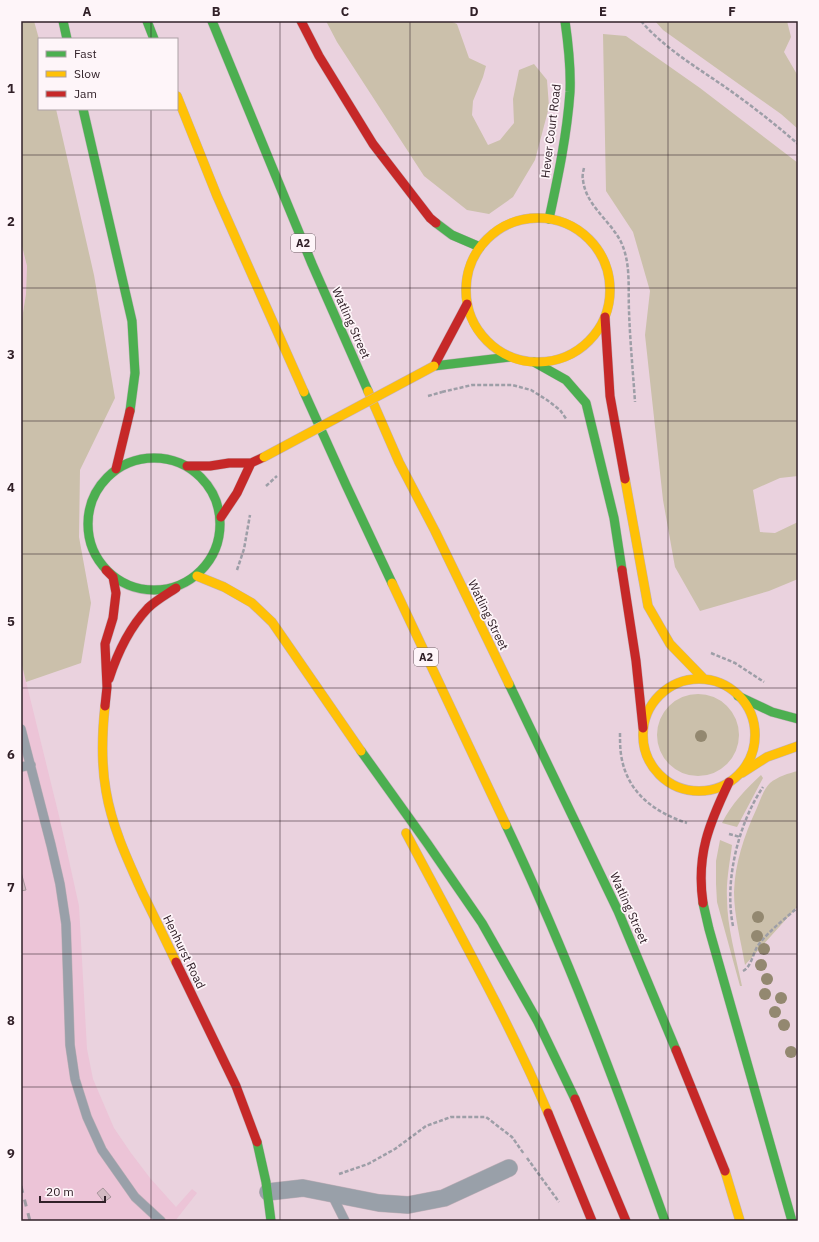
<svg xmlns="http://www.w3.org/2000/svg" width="819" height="1242" font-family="'IBM Plex Sans',sans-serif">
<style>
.built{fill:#ecc4d7}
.green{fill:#cbc0ab}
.building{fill:#d2b9c1;stroke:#a8969c}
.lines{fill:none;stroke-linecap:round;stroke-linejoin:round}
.lane-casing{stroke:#c3b1ba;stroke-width:10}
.street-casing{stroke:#c3b1ba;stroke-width:18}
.fast-casing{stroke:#c3b1ba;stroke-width:10}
.slow-casing{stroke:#c3b1ba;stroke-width:10}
.jam-casing{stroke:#c3b1ba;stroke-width:10}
.path{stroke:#9d9ea7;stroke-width:2.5;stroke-dasharray:4 2;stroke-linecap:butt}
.lane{stroke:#99a0a9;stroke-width:9}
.street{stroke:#99a0a9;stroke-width:17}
.fast{stroke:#4caf50;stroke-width:9}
.slow{stroke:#ffc107;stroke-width:9}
.jam{stroke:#c62828;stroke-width:9}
.rail{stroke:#9f9ba3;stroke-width:3;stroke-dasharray:7 7;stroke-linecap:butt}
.slow-bridge-casing{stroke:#c3b1ba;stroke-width:10;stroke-linecap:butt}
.path-bridge{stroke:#9d9ea7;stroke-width:2.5;stroke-dasharray:4 2;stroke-linecap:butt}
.slow-bridge{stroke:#ffc107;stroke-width:9}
.tree{fill:#938870}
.grid{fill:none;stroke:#312028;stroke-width:1;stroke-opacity:0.55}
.labels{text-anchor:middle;stroke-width:3.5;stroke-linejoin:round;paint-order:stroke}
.shield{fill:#fef5f9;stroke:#6e6067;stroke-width:1}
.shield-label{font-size:11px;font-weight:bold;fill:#312028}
.street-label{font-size:12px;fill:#312028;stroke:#fef5f9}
.neatline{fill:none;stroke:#312028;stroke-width:1.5}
.grid-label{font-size:13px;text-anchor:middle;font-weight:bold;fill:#312028}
</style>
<rect width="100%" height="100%" fill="#ead2de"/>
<path class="built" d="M21 242 27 266 26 294 21 325Z
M21 661 61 824 79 906 87 1049 93 1079 114 1128 131 1153 150 1178 176 1207 192 1189 197 1193 175 1221H21Z"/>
<path class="green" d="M21 21H34L39 39V109H56L94 275 115 398 80 470 79 537 91 603 81 663 26 682 21 661V325L26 294 27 266 21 242Z
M326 21H450L457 24 469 58 486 66 483 77 473 101 472 115 488 145 500 140 514 123 513 99 519 70 534 64 547 80 549 107 535 160 513 197 489 214 467 210 424 176 337 42Z
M655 21H787L791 37 784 52 798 76V129L781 114 663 30Z
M603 34 626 36 700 88 798 163V476L780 478 753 490 760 532 775 533 798 522V579L769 591 700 611 675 567 663 500 645 335 650 291 633 232 606 191Z
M657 735a41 41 0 1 1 82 0a41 41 0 1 1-82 0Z
M798 771V906L745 965C741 941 734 916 734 892 735 863 744 836 756 810 760 801 763 790 770 783 777 777 789 773 798 771Z
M761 775 763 778 737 827 722 823C732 803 745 790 761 775Z
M720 840 732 845C730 862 726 880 727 898 727 927 736 957 742 986H740L717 902 716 884V861Z"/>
<path class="building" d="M21 872 26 890 21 891Z
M103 1188 111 1197 104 1202 97 1193Z"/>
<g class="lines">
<defs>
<path id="lane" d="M21 729 51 845 60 884 66 924 70 1045 75 1079 87 1117 102 1150 135 1197 161 1221
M21 767 31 765
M332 1195 345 1221"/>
<path id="street" d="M268 1192 303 1188 379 1203 408 1205 444 1198 509 1168"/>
<path id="fast" d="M63 21 67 39
M147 21 154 39
M212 21 312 264 368 391
M83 109 132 321 135 373 130 411
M549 219C558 177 567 135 570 92 571 70 568 42 565 21
M436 223 452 235 480 247
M534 362 566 380 586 403 614 518 622 570
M434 366 510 357
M304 392 346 485 392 583
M88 524a66 66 0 1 1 132 0a66 66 0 1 1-132 0Z
M509 684 618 911 676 1050
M738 696 772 712 798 719
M361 751 427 843 482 923 538 1022 575 1099
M506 825C567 954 617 1087 665 1221
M703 903 709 929 792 1221
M257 1142 266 1182 271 1221"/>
<path id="slow" d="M177 96 217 196 304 392
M466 290a72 72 0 1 1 144 0a72 72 0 1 1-144 0Z
M368 391 399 462 435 531 509 684
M625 479 648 606 670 644 704 679
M197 576 224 587 252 603 272 622 361 751
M392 583 506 825
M643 735a56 56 0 1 1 112 0a56 56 0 1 1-112 0Z
M105 706C102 734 101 763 106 791 112 827 128 861 143 894 154 916 165 939 176 962
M742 773 767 757 798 746
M406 833C455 926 507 1017 548 1113
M725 1171 740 1221"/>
<path id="jam" d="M301 21 319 56 373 144 430 218 436 223
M605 317 610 396 625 479
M434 366 467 304
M187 466H210L229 463H251L264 457
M116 469 130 411
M221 517 237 493 251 463
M622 570 636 661 643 728
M109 679C117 654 130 627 148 608 156 600 167 594 176 588
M105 706 107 687 105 644 113 618 116 593 113 577 106 570
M703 903C696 855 709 824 729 782
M176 962 236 1086 257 1142
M676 1050 725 1171
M575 1099 626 1221
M548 1113 592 1221"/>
</defs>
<use href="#lane" class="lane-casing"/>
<use href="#street" class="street-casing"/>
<use href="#fast" class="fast-casing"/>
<use href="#slow" class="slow-casing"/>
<use href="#jam" class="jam-casing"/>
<path class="path" d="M641 21C665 49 698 68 728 89 752 106 775 124 798 144
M584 168C583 172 582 177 583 180 586 206 610 220 621 242 631 263 628 288 629 311 630 341 633 372 635 402
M442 392 472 385H512L531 390 547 400 560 410 567 420
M266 486 277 476
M237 570 244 549 250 515
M711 653 735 663 764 682
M620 733C620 742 620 751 622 760 629 794 656 813 687 823
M729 834 740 837
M733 926C724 882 738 824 763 787
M743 971C751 967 753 954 757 947 768 931 784 920 798 907
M527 1158 559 1202
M339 1174 368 1164 395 1149 426 1126 451 1117H486L512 1137 524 1154"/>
<use href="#lane" class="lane"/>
<use href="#street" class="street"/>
<use href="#fast" class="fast"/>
<use href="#slow" class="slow"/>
<use href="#jam" class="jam"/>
<path class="rail" d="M21 1186 30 1221"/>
<defs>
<path id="slow-bridge" d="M264 457 434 366"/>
</defs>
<use href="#slow-bridge" class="slow-bridge-casing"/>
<path class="path-bridge" d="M428 396 442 392"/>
<use href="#slow-bridge" class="slow-bridge"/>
</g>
<g class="tree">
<circle cx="701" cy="736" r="6"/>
<circle cx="758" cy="917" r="6"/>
<circle cx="757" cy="936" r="6"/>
<circle cx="764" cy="949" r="6"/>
<circle cx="761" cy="965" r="6"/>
<circle cx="767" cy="979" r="6"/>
<circle cx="765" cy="994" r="6"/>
<circle cx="781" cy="998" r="6"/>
<circle cx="775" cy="1012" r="6"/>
<circle cx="784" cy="1025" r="6"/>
<circle cx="791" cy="1052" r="6"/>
</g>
<path class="grid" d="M151 21V39M280 21V1221M410 21V1221M539 21V1221M668 21V1221M151 109V1221M21 155H798M21 288H798M21 421H798M21 554H798M21 688H798M21 821H798M21 954H798M21 1087H798"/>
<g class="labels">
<g class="shield">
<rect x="291" y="234" width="24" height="18" rx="3"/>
<rect x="414" y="648" width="24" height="18" rx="3"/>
</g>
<g class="shield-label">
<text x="303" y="247">A2</text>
<text x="426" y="661">A2</text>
</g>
<g class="street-label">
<text transform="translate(551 131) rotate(-83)" y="4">Hever Court Road</text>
<text transform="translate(351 323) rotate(66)" y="4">Watling Street</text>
<text transform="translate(488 615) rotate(64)" y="4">Watling Street</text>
<text transform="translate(629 908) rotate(66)" y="4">Watling Street</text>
<text transform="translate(184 952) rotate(64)" y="4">Henhurst Road</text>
</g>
</g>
<rect width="819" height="1242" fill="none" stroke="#fef5f9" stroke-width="44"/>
<rect x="38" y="38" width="140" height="72" fill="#fef5f9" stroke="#aca0a5"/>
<rect x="46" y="51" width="20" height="6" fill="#4caf50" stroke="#aca0a5"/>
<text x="74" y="58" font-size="12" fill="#312028">Fast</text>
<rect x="46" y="71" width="20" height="6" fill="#ffc107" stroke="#aca0a5"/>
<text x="74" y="78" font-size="12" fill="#312028">Slow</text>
<rect x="46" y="91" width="20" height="6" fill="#c62828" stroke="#aca0a5"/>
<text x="74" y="98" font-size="12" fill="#312028">Jam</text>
<path d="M40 1196v6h65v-6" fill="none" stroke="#312028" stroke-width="2"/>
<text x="46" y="1196" font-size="12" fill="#312028" stroke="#fef5f9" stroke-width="3" paint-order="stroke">20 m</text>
<rect x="22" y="22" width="775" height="1198" class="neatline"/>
<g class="grid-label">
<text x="87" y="16">A</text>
<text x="216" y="16">B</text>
<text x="345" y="16">C</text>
<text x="474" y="16">D</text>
<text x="603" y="16">E</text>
<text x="732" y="16">F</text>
<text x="11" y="93">1</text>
<text x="11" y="226">2</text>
<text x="11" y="359">3</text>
<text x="11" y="492">4</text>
<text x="11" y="626">5</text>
<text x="11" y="759">6</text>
<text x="11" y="892">7</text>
<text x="11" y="1025">8</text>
<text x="11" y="1158">9</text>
</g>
</svg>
